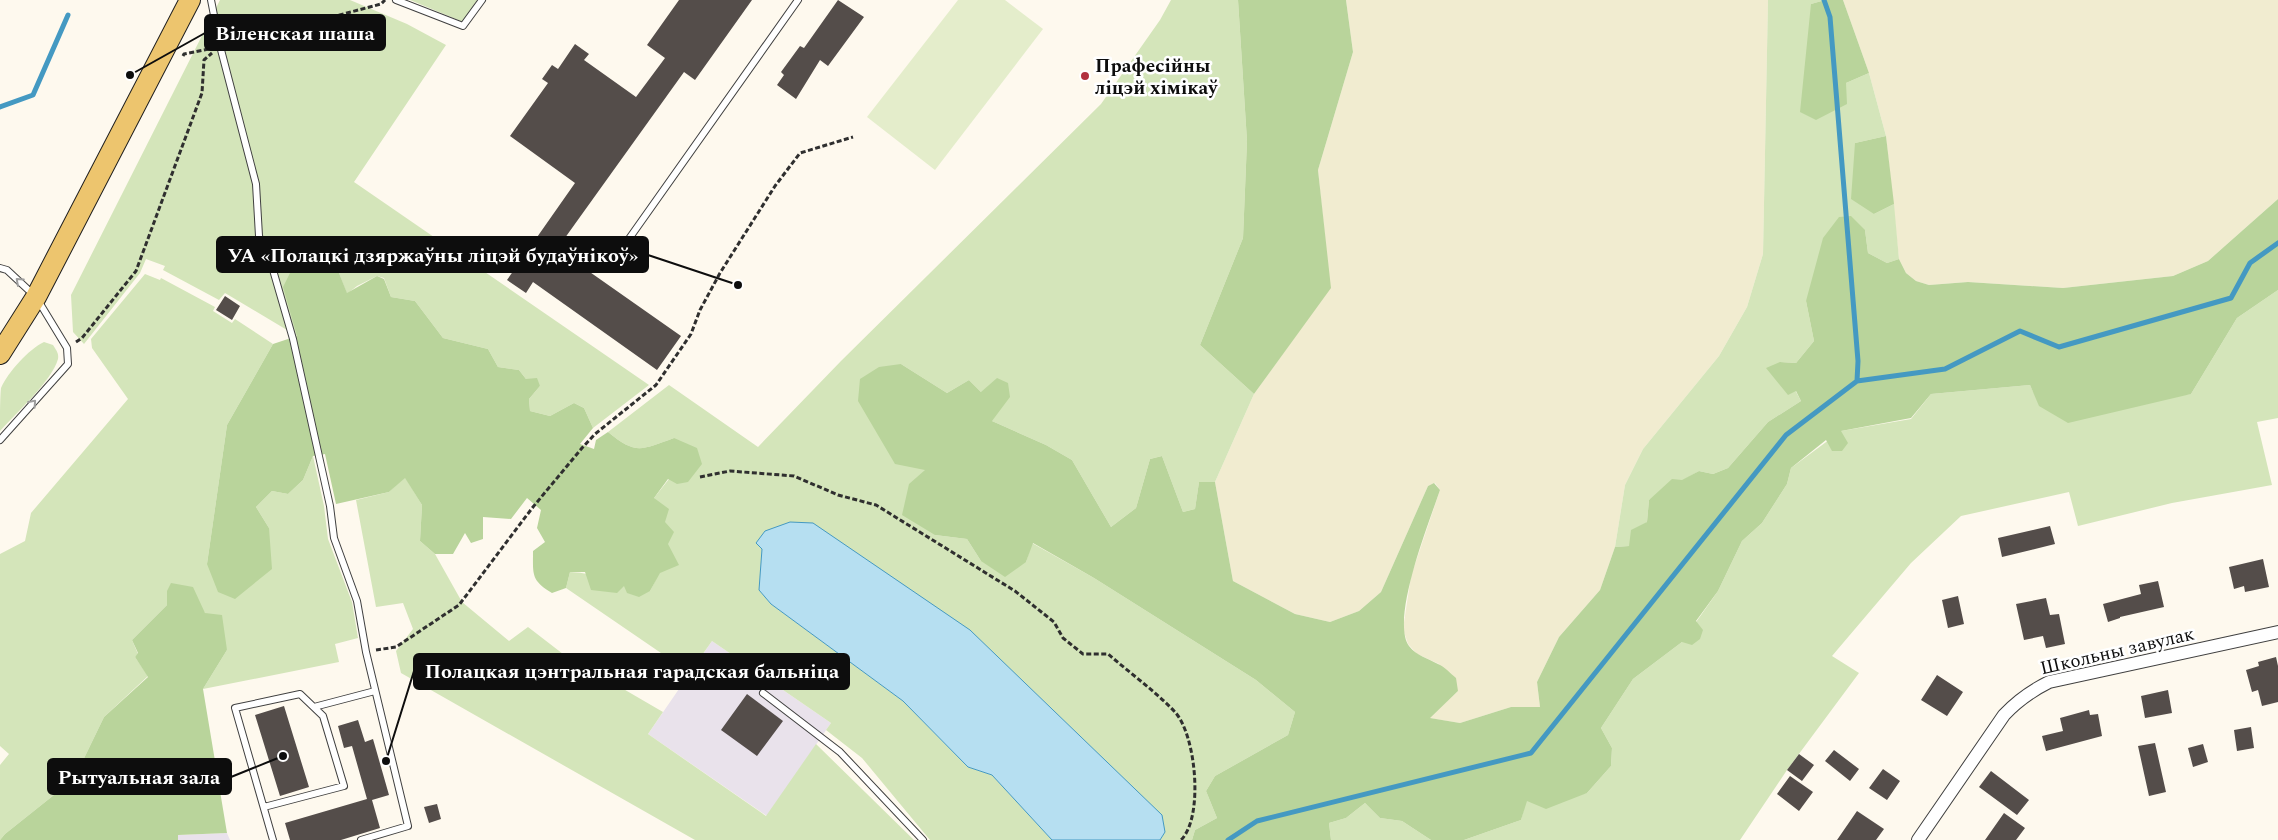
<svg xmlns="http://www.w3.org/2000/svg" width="2278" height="840" font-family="Spectral,serif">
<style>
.industrial{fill:#e9e2eb}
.farmland{fill:#f1ecd0}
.green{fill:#d4e5ba}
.forest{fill:#b9d49b}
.pitch{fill:#e4edcb}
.water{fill:#b6dff1;stroke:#4499c2}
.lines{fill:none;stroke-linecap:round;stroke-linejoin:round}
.stream{stroke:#4499c2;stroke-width:5}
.building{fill:#544d4a}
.lane-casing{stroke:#404040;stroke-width:8}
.street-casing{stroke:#404040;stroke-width:14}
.primary-casing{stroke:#1e1e1e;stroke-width:22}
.path{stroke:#2f2f2f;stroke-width:3;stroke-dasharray:5 2.5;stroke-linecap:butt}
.lane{stroke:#fff;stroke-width:6}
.street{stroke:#fff;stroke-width:12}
.primary{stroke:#edc56e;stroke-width:20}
.oneway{stroke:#9e9e9e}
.poi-dot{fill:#b13040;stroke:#fff;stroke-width:2}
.labels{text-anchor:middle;stroke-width:5;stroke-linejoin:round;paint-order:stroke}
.poi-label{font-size:19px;font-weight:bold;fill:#0d0d0d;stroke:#fff;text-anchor:start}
.street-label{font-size:19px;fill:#0d0d0d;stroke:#fff}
.leader{fill:none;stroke:#0d0d0d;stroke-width:2}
.callout-dot{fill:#0d0d0d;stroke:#fff;stroke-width:2}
.callout{fill:#0d0d0d;stroke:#0d0d0d;stroke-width:2}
.callout-label{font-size:20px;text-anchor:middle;font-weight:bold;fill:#fff}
</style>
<rect width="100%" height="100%" fill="#fef9ee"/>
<path class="industrial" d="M712 641 831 723 767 816 648 734Z
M227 833 230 840H178V835Z"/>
<path class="farmland" d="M1346 0H1768L1763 254 1747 307 1719 356 1643 449 1625 485 1615 547 1600 590 1559 637 1537 682 1540 707H1511L1460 723 1429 718 1458 691 1439 664 1417 654 1408 644 1403 629 1411 576 1440 490 1435 483 1428 486 1381 592 1359 611 1330 622 1295 614 1233 581 1215 482 1254 394 1330 288 1318 170 1353 52Z
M1843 0H2278V199L2208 261 2173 276 2063 288 1968 282 1929 285 1916 281 1906 273 1899 259 1886 136 1869 73Z"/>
<path class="green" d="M220 0H350L407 24 446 45 354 182 649 385 593 428 584 408 574 403 550 416 530 411 529 399 540 386 526 379 519 370 498 367 488 349 443 338 415 301 391 297 384 278 377 276 357 286 347 294 337 268 297 336 225 293 219 300 163 270 165 266 146 259 140 273 84 344 73 332 71 295Z
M410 0H477L463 22Z
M1171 0H1238L1247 141 1243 238 1200 345 1254 394 1215 482H1199L1195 509 1183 512 1162 456 1150 459 1136 508 1111 527 1072 460 1046 445 992 421 981 392 969 380 947 393 901 364 925 469 935 535 967 539 981 561 1026 562 1032 543 1094 578 1256 680 1295 712 1288 735 1215 776 1206 791 1217 818 1195 830 1192 840H1160L1165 832 762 549 759 590 771 604 903 701 968 767 992 775 1052 840H930L862 758 826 730 831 723 712 641 688 675 661 653 566 588 570 572C597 573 623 585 650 591 670 553 672 537 654 498L669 479 674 438C641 450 636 455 608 432L669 385 758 447 841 361 1101 104 1160 20Z
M1768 0H1825L1811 4 1846 83 1869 73 1886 136 1855 143 1874 214 1894 204 1899 259 1887 263 1868 253 1865 230 1806 301 1814 341 1796 363 1780 362 1801 401 1768 422 1728 468 1713 474 1699 471 1649 500 1647 522 1629 546 1615 547 1625 485 1643 449 1719 356 1747 307 1763 254Z
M145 274 160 280 161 278 215 307 213 311 232 323 235 319 273 344 227 425 207 564 269 528 256 507 272 491 288 494 303 480 313 456 324 506 328 539 352 602 358 638 335 644 339 662 203 689 227 650 205 613 167 591V605L132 640 138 654 135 657 148 676 104 717 74 779 5 834 0 840V765L9 754 0 746V554L25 541 31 513 128 399 92 348 91 339Z
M2278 290V418L2257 422 2272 485 2172 503 2078 526 2069 492 1961 516 1911 563 1832 656 1859 673 1787 770 1740 840H1464L1521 820 1526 801 1587 793 1611 766 1612 748 1601 728 1633 679 1682 642 1718 591 1742 541 1762 523 1787 484 1791 468 1841 431 1911 419 1931 394 2030 385 2040 406 2191 394 2237 318Z
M44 342 53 345C56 350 59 353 58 359 52 381 15 414 0 431 0 421 0 396 1 388 8 372 29 349 44 342Z
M405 477 422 505 420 541 435 554 462 602 509 641 528 627 576 664 599 654 620 687 663 712 648 734 766 816 816 744 914 840H695L401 673 396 651 413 629 403 603 376 607 356 500 389 492Z
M1365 803 1380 818 1402 821 1431 840H1331L1329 823 1346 818Z"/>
<path class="forest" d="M1238 0H1346L1353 52 1318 170 1331 288 1254 394 1200 345 1243 238 1247 141Z
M1825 0H1843L1869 73 1846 83 1847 104 1816 120 1800 112 1811 4Z
M1886 136 1894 204 1874 214 1851 199 1855 143Z
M2278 199V290L2237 318 2191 394 2068 423 2039 406 2030 385 1931 394 1911 418 1841 431 1848 443 1842 451H1832L1826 440 1791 468 1787 484 1762 523 1742 541 1718 591 1696 621 1703 630 1700 639 1692 645 1682 642 1633 679 1601 728 1612 748 1611 766 1587 793 1546 809 1527 801 1521 820 1464 840H1431L1402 821 1380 818 1365 803 1346 818 1329 823 1331 840H1192L1195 830 1217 818 1206 791 1215 776 1288 735 1295 712 1256 680 1094 578 1033 543 1026 562 1005 577 981 561 967 539 935 535 902 515 909 484 925 470 895 464 858 401 860 379 879 367 901 364 947 393 969 380 981 392 997 378 1008 383 1010 397 992 421 1046 445 1072 460 1111 527 1136 508 1150 459 1162 456 1183 512 1195 509 1199 482H1215L1233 581 1295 614 1330 622 1359 611 1381 592 1428 486 1434 483 1440 490C1430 520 1390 619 1409 646 1417 656 1427 658 1438 664 1445 667 1450 673 1456 678L1458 691 1430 718 1460 723 1511 707H1540L1537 682 1559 637 1600 590 1615 547 1629 546 1631 530 1647 522 1649 500 1672 479 1682 480 1699 471 1713 474 1728 468 1768 422 1801 401 1796 391 1788 395 1766 368 1780 362 1796 363 1814 341 1806 301 1823 238 1839 217 1851 216 1865 230 1868 253 1887 263 1899 259 1906 273 1916 281 1929 285 1968 282 2063 288 2173 276 2208 261Z
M328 260 337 268 347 293 377 276 384 279 391 297 415 301 443 338 488 349 498 367 519 370 526 379 537 378 540 386 529 399 530 411 550 416 574 403 584 408 593 428 580 444 594 449 596 440 608 432C636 455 641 450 674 438L697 448 702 464 688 482 677 484 668 479 654 498 669 509 665 522 674 532 668 544 679 565 660 573 650 591 639 597 627 593 624 586 617 593 591 590 585 572H570L566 588 552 593C531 580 533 575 533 551L545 542 537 528 541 510 527 498 511 519 483 517V539L471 543 465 533 453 554H435L420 541 422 505 405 478 389 492 336 504 325 454 313 456 303 480 288 494 272 491 256 507 269 528 272 569 235 599 218 592 207 564 227 425 273 344 297 336 283 287 290 273Z
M171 583 193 587 205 613 222 615 227 650 203 689 227 833 178 835V840H0L5 834 74 779 104 717 148 677 135 657 138 653 132 640 167 605V591Z"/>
<path class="pitch" d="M958 0H1005L1043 29 935 170 867 117Z"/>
<path class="water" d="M790 522 813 523 970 630 1162 815 1165 832 1160 840H1052L992 775 968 767 903 701 771 604 759 590 762 549 756 543 765 531Z"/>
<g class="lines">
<path class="stream" d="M1824 0 1830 17 1858 361 1857 381
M0 107 33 95 68 15
M1228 840 1257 821 1531 753 1786 435 1857 381 1945 369 2020 331 2059 347 2231 298 2250 263 2278 243"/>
</g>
<path class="building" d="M679 0H752L695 80 684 72 557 249 681 336 657 370 533 282 526 293 507 280 575 183 510 136 548 83 542 79 552 65 558 69 575 44 589 54 584 60 636 97 665 58 647 45Z
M838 0 864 17 828 66 820 60 796 99 777 85 784 75 781 72 800 46 804 48Z
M225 296 240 306 232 320 216 310Z
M2050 526 2055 544 2002 557 1998 538Z
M2263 559 2269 587 2245 592 2244 586 2234 589 2229 567Z
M2158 581 2164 607 2120 617V618L2108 622 2103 604 2141 594 2139 585Z
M1958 596 1964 624 1948 628 1942 600Z
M2046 598 2050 615 2059 614 2065 644 2046 648 2043 636 2024 640 2016 604Z
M2276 657 2278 666V702L2262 706 2258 690 2252 692 2246 670 2259 666 2258 662Z
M1937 675 1963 692 1947 716 1921 700Z
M2168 690 2172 713 2145 718 2141 696Z
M747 694 783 721 757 756 721 730Z
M284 706 309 787 280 796 255 715Z
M2089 710 2090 715 2098 714 2102 736 2046 751 2042 736 2063 731 2060 718Z
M358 720 365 742 373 739 389 795 372 800 380 828 341 840H290L285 823 367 799 352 746 344 748 338 726Z
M2251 727 2254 748 2237 751 2234 730Z
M2155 743 2166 792 2149 796 2138 746Z
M2203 744 2208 762 2193 767 2188 748Z
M1834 750 1859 769 1850 781 1825 761Z
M1799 754 1814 765 1802 781 1787 770Z
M1883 769 1900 781 1887 800 1869 788Z
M1991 771 2029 800 2017 815 1979 787Z
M1790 776 1813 792 1799 811 1777 794Z
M437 804 441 819 429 823 424 807Z
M1857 811 1884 829 1876 840H1837Z
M2004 813 2025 828 2016 840H1985Z"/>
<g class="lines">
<defs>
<path id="lane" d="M211 0 220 46 256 184 259 236 273 270 293 339 330 506 334 538 357 601 366 652 408 826 361 840
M396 0 463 26 482 0
M621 250 798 0
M0 268 7 270 36 297 67 348 68 364 0 440
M763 693 840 752 923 840
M314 707 375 691
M264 807 344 786 323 716 300 694 235 708C248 752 260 796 273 840"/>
<path id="street" d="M1918 840 2004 715C2018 700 2031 691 2049 682L2278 632"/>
<path id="primary" d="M0 354 36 297 190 0"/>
</defs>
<use href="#lane" class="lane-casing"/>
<use href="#street" class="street-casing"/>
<use href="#primary" class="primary-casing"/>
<path class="path" d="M230 44 381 4 385 0
M183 56 184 54 209 49
M76 342 82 338 136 271 202 93 204 60 212 53
M700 477 730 471 794 476 838 495 876 505 1015 591 1054 622 1063 638 1083 654H1108C1130 673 1155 691 1175 712 1196 735 1204 817 1181 840
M376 650 396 647 459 605 533 507 582 448 595 434 656 385 691 334 700 310 720 273 775 186 800 153 853 137"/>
<use href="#lane" class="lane"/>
<use href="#street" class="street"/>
<use href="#primary" class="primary"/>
</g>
<defs><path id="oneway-chevron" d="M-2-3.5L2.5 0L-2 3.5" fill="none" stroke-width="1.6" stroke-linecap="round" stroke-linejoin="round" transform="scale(1.25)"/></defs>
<g class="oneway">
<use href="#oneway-chevron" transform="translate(19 281) rotate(-138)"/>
<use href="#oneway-chevron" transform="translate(33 403) rotate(-48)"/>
</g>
<circle class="poi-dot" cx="1085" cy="76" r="5"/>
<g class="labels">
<g class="poi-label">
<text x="1095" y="72">Прафесійны<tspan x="1095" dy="22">ліцэй хімікаў</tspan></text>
</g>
<g class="street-label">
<text transform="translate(2117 650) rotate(-13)" y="7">Школьны завулак</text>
</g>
</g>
<path class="leader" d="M130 75L205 33M738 285L648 255M386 761L414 671M283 756L231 777"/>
<g class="callout-dot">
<circle cx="130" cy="75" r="5"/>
<circle cx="738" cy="285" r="5"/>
<circle cx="386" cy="761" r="5"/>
<circle cx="283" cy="756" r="5"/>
</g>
<g class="callout">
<rect x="205" y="15" width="180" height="35" rx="5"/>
<rect x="217" y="237" width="431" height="35" rx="5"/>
<rect x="414" y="654" width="435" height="35" rx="5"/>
<rect x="48" y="759" width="183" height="35" rx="5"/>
</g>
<g class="callout-label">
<text x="295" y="40">Віленская шаша</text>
<text x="433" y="262">УА «Полацкі дзяржаўны ліцэй будаўнікоў»</text>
<text x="632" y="678">Полацкая цэнтральная гарадская бальніца</text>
<text x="139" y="784">Рытуальная зала</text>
</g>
</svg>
